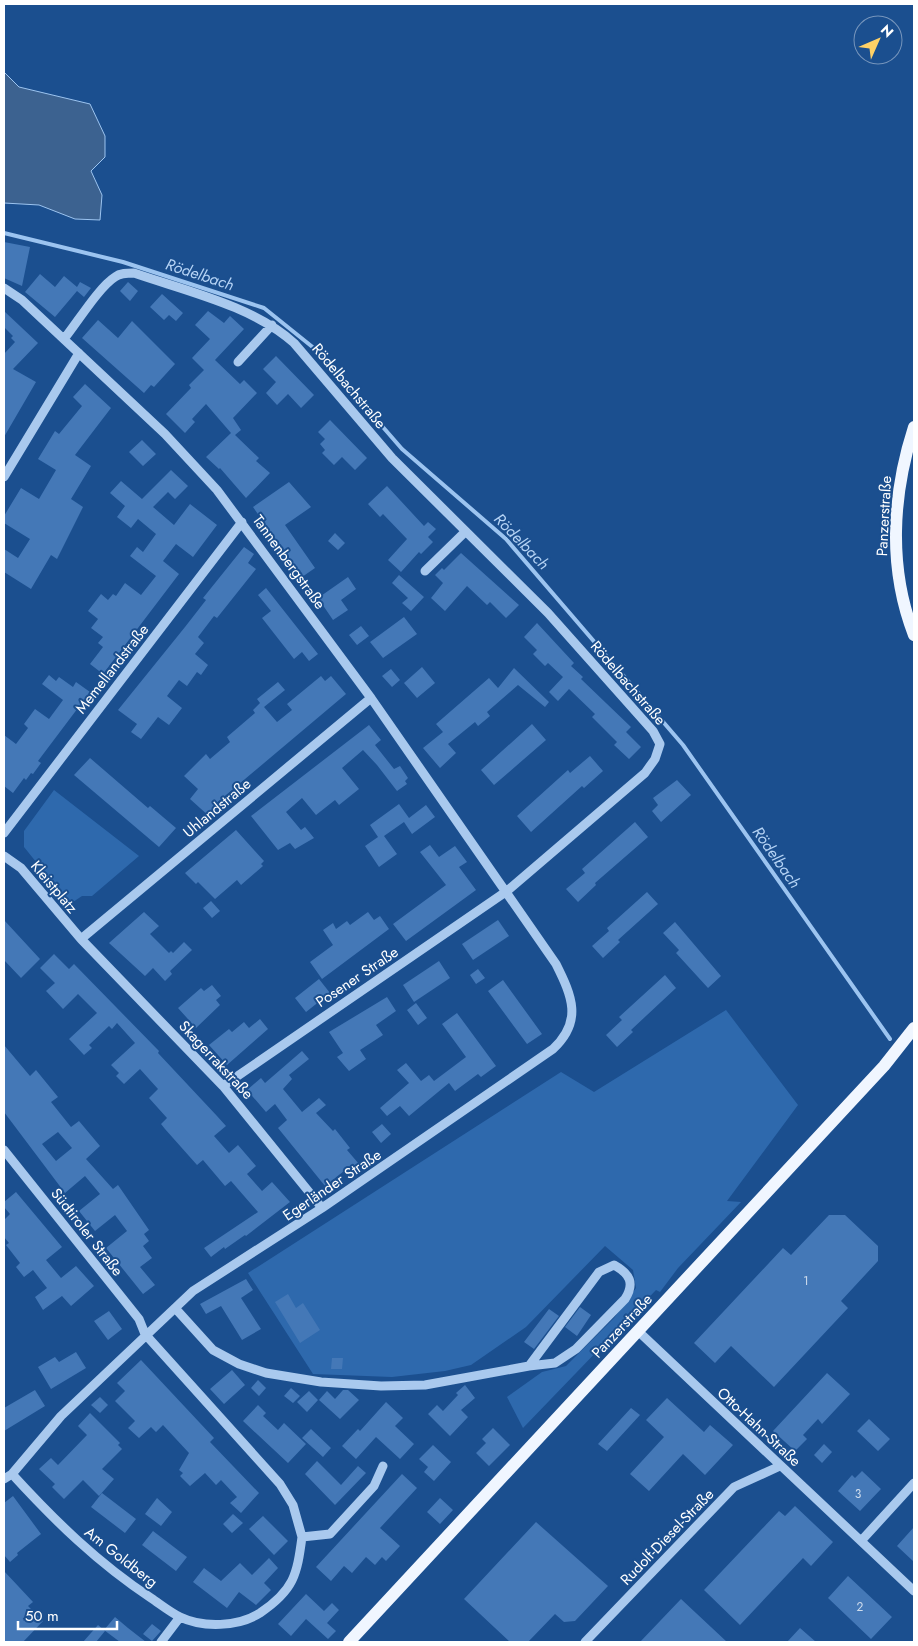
<svg xmlns="http://www.w3.org/2000/svg" width="918" height="1646" font-family="Jost,sans-serif">
<style>
.green{fill:#2e69ad}
.water{fill:#3c6290;stroke:#9cc4f0}
.lines{fill:none;stroke-linecap:round;stroke-linejoin:round}
.stream{stroke:#9cc4f0;stroke-width:4}
.building{fill:#4478b7;fill-rule:evenodd}
.minor{stroke:#a9c9ee;stroke-width:9}
.major{stroke:#f0f6ff;stroke-width:12}
.labels{text-anchor:middle;stroke-width:4;stroke-linejoin:round;paint-order:stroke}
.number-label{font-size:12px;fill:#d0dded}
.street-label{font-size:15px;fill:#fff;stroke:#1b4f8f}
.water-label{font-size:16px;font-style:italic;fill:#b5d3f5;stroke:#1b4f8f}
</style>
<rect width="100%" height="100%" fill="#1b4f8f"/>
<path class="green" d="M54 790 139 856 92 896H82L70 904 24 847V831Z
M726 1010 798 1105 727 1201 741 1202 678 1268 660 1292 656 1290 523 1428 507 1397 542 1372 566 1366 614 1318 636 1288 633 1270 605 1246 526 1327 471 1365 445 1371 392 1377 313 1374 248 1273 561 1072 594 1092Z"/>
<path class="water" d="M4 72 19 87 90 104 105 136V157L91 171 102 195 100 220 75 219 39 205 4 203Z"/>
<g class="lines">
<path class="stream" d="M4 233 123 262 264 308 315 349 402 449 506 539 683 745 890 1039"/>
</g>
<path class="building" d="M4 242 30 247 22 286 4 278Z
M40 274 55 287 64 276 77 287 80 282 91 288 84 297 77 291 55 317 25 292Z
M128 282 138 291 130 301 120 291Z
M162 294 183 313 176 321 169 315 164 320 150 307Z
M4 311 38 343 13 369 36 382 4 437V354L15 342 11 338 13 336 4 327Z
M208 311 224 323 230 316 244 329 215 360 240 384 244 380 257 393 233 418 241 430 235 435 259 458 256 461 270 473 246 498 220 468 219 469 206 457 231 433 206 404 192 419 195 422 185 433 166 414 191 388 189 385 204 370 192 358 210 339 195 325Z
M98 320 118 338 132 321 175 364 154 387 151 385 144 393 82 338Z
M276 356 314 395 301 408 288 394 277 405 266 393 276 382 263 369Z
M85 384 111 408 75 455 91 466 71 499 83 507 57 559 51 555 31 589 4 572V549L18 558 30 539 4 523V516L21 488 39 499 56 470 38 459 55 431 59 434 82 406 73 397Z
M330 420 367 458 355 470 342 457 334 465 322 453 325 450 320 444 325 439 318 432Z
M142 440 156 454 143 466 129 452Z
M171 470 188 486 175 499 168 492 153 507 174 525 190 504 217 525 193 557 176 544 163 561 179 574 103 674 90 664 103 647 98 643 103 637 91 628 98 619 88 611 101 594 108 600 113 594 116 596 125 583 141 595 156 576 130 556 137 547 143 552 156 534 138 519 131 528 117 517 125 506 110 493 121 481 142 499Z
M289 482 311 507 285 525 315 568 302 577 253 507Z
M387 486 424 526 428 522 436 529 428 537 433 542 421 554 419 552 401 572 388 560 407 539 383 514 380 517 368 504Z
M335 533 345 543 338 550 328 541Z
M244 547 254 554 248 563 256 569 217 618 214 616 198 637 204 643 195 654 208 665 201 675 197 672 187 686 179 680 167 696 182 708 169 725 158 717 141 739 131 732 137 724 118 710 185 627 206 600 203 598Z
M461 553 519 605 506 618 490 602 487 605 467 586 445 611 431 598 443 583 435 575 442 568 444 570Z
M399 575 424 597 411 611 402 603 408 598 392 583Z
M348 577 356 589 341 600 348 610 333 620 318 598Z
M266 588 318 654 309 661 302 652 294 659 262 618 271 611 258 595Z
M404 617 417 634 383 658 370 642Z
M537 623 574 663 571 666 583 677 581 679 631 727 626 732 641 747 629 759 614 745 617 742 592 717 595 714 569 689 558 701 549 692 563 677 548 663 545 666 533 654 537 650 524 637Z
M361 626 369 636 357 645 349 635Z
M422 667 435 683 417 698 404 683Z
M514 668 549 702 545 707 518 685 487 712 490 716 478 726 475 722 448 744 456 753 440 768 423 748 443 732 436 724 489 678 498 688Z
M391 669 400 680 392 687 382 676Z
M49 675 56 681 59 677 73 687 76 682 90 692 38 761 41 763 33 774 31 773 26 780 24 778 13 793 4 786V735L16 744 28 728 24 724 35 709 49 719 63 700 42 684Z
M321 676 325 681 331 676 346 694 213 806 217 809 210 817 190 799 198 789 184 776 206 754 210 759 230 742 227 737 255 713 253 710 260 703 257 699 278 682 285 690 264 707 277 722 292 710 287 704Z
M532 724 546 740 494 785 481 770Z
M369 725 381 740 375 745 394 769 400 766 408 778 405 781 407 784 397 791 377 765 363 750 342 768 359 789 339 805 335 800 316 815 302 798 286 812 301 830 305 827 314 838 295 849 290 843 278 850 251 816Z
M590 756 603 771 584 788 582 786 531 832 517 816 568 770 570 773Z
M90 758 148 808 150 806 176 828 159 847 74 775Z
M677 780 691 795 661 822 652 811 658 805 653 798Z
M399 804 409 818 426 805 435 817 412 834 404 822 384 836 397 854 379 867 365 846 378 837 370 825Z
M635 822 648 837 595 883 596 885 578 902 566 889 585 873 582 869Z
M236 830 264 861 261 864 263 866 241 885 237 880 215 899 198 882 196 884 185 873Z
M430 845 439 857 455 846 467 862 459 867 476 890 406 941 393 924 446 885 420 852Z
M647 892 658 904 618 940 620 942 603 958 592 946 609 931 607 928Z
M211 901 220 911 212 918 203 908Z
M144 912 159 926 150 934 169 953 171 951 173 953 184 942 192 950 170 971 172 974 165 981 153 968 145 976 109 943Z
M368 912 374 920 380 916 389 929 322 979 310 962 333 945 323 930 333 923 336 929 347 921 350 925Z
M4 920 40 959 21 978 4 960Z
M498 920 509 936 473 960 462 944Z
M675 922 721 976 708 988 676 953 679 950 663 933Z
M54 954 69 969 74 964 159 1051 158 1053 217 1116 226 1126 214 1136 229 1153 238 1145 256 1166 247 1174 262 1191 272 1182 290 1202 246 1236 245 1235 225 1249 224 1247 211 1257 204 1248 258 1212 231 1181 225 1186 203 1160 197 1165 165 1129 161 1124 167 1118 149 1098 158 1089 140 1069 124 1084 116 1076 119 1073 111 1065 135 1043 117 1023 112 1029 109 1026 89 1045 92 1048 84 1055 69 1039 97 1013 78 994 63 1009 46 991 55 983 40 968Z
M439 961 450 978 414 1002 403 985Z
M478 969 485 978 476 984 470 975Z
M665 975 676 988 631 1030 633 1032 617 1047 606 1035 622 1020 619 1017Z
M319 979 330 993 306 1012 295 998Z
M503 980 542 1034 527 1044 488 991Z
M212 985 221 996 216 1000 220 1005 196 1028 178 1008 201 988 204 991Z
M387 997 396 1011 376 1025 383 1035 360 1050 366 1059 349 1071 337 1057 343 1053 329 1032Z
M416 1003 427 1018 418 1025 407 1010Z
M457 1013 496 1066 481 1077 478 1074 455 1091 449 1083 409 1116 400 1106 387 1116 380 1108 409 1083 397 1070 406 1063 421 1081 429 1075 434 1081 466 1057 442 1024Z
M260 1019 268 1029 227 1065 209 1045 229 1029 232 1032 244 1022 249 1028Z
M4 1045 30 1076 36 1070 58 1097 51 1102 71 1127 79 1121 100 1146 86 1159 113 1189 118 1185 149 1230 144 1234 149 1241 143 1246 152 1258 140 1267 155 1285 143 1294 106 1248 127 1231 115 1215 95 1231 79 1211 100 1194 85 1176 65 1193 4 1112ZM58 1132 72 1148 56 1161 42 1144Z
M302 1051 309 1059 289 1075 292 1079 283 1089 302 1112 319 1098 326 1105 316 1113 333 1131 335 1129 350 1148 347 1150 359 1164 346 1174 344 1171 325 1186 278 1128 287 1120 275 1104 266 1112 247 1090 261 1078 265 1083Z
M382 1124 391 1134 381 1143 372 1132Z
M16 1192 62 1247 46 1260 61 1278 76 1266 94 1286 71 1306 62 1296 43 1310 35 1297 47 1288 33 1270 24 1277 16 1267 20 1263 6 1245 9 1243 4 1237V1220L10 1214 4 1207V1202Z
M829 1215H845L878 1246V1261L841 1301 848 1308 774 1387 731 1346 715 1363 694 1343 783 1248 791 1255Z
M246 1279 253 1290 241 1298 261 1329 242 1340 221 1306 206 1314 200 1304Z
M288 1294 296 1308 303 1303 320 1330 300 1343 275 1302Z
M580 1307 591 1315 577 1336 565 1327Z
M549 1309 559 1316 534 1349 524 1342Z
M109 1311 122 1329 108 1340 94 1321Z
M76 1352 86 1368 51 1389 38 1367 55 1357 59 1362Z
M332 1358H343L342 1369H331Z
M141 1360 214 1438 210 1442 259 1493 241 1513 230 1503 237 1497 221 1480 216 1485 205 1473 190 1486 180 1476 183 1473 179 1470 189 1453 163 1425 156 1432 151 1427 139 1438 128 1428 135 1421 115 1401 125 1391 117 1383Z
M232 1370 245 1385 224 1404 210 1389Z
M827 1373 850 1394 822 1424 818 1419 803 1435 807 1439 795 1451 773 1431Z
M258 1380 266 1388 259 1396 251 1388Z
M465 1385 475 1398 461 1410 468 1417 450 1436 428 1414 437 1405 443 1411 458 1395 456 1393Z
M291 1388 300 1396 293 1403 284 1396Z
M35 1390 45 1406 4 1431V1408Z
M343 1390H348L359 1400 340 1419 319 1400 327 1391 335 1399Z
M309 1391 318 1400 307 1412 297 1402Z
M100 1397 108 1405 100 1413 91 1405Z
M667 1398 704 1432 710 1425 733 1445 705 1475 683 1454 649 1491 630 1474 664 1437 646 1420Z
M386 1402 403 1418 395 1426 414 1444 400 1459 376 1437 356 1459 342 1446 358 1429 360 1431Z
M258 1405 266 1413 263 1416 278 1430 284 1423 306 1444 288 1463 243 1421Z
M631 1408 640 1415 607 1451 598 1444Z
M90 1413 120 1443 118 1445 122 1449 102 1469 114 1479 99 1496 83 1480 64 1499 52 1487 55 1484 39 1469 51 1458 58 1465 87 1435 78 1426Z
M869 1419 890 1439 878 1451 857 1431Z
M493 1428 510 1445 489 1466 476 1453 486 1443 482 1439Z
M311 1429 331 1448 323 1457 302 1438Z
M824 1444 832 1452 822 1463 814 1455Z
M433 1445 451 1462 434 1481 424 1472 428 1467 419 1459Z
M317 1461 341 1485 358 1466 366 1473 335 1505 305 1474Z
M862 1471 881 1489 860 1511 838 1491 852 1475 855 1478Z
M402 1474 417 1488 380 1528 400 1546 386 1561 382 1557 375 1565 366 1557 352 1573 344 1566 331 1581 316 1567Z
M102 1493 136 1519 125 1533 91 1507Z
M13 1496 41 1534 17 1553 18 1555 10 1562 4 1555V1503Z
M157 1498 172 1512 161 1526 145 1514Z
M440 1498 453 1510 440 1524 427 1512Z
M795 1506 833 1542 811 1566 803 1558 740 1625 704 1590 779 1511 785 1516Z
M233 1514 243 1523 232 1533 223 1524Z
M263 1516 288 1541 274 1555 249 1529Z
M536 1522 608 1586 575 1621 564 1622 555 1614 528 1642H510L464 1599Z
M914 1527V1562L897 1546Z
M153 1531 187 1557 176 1571 142 1545Z
M269 1558 278 1568 264 1583 271 1590 256 1605 239 1592 227 1608 193 1582 204 1568 221 1581 240 1563 252 1575Z
M4 1571 33 1602 28 1606 43 1621 23 1642H4Z
M848 1576 892 1617 871 1639 828 1598Z
M306 1594 324 1611 332 1603 339 1610 327 1623 336 1631 328 1639 306 1619 291 1636 278 1624Z
M681 1599 727 1642H640Z
M115 1617 128 1628 146 1642H120L104 1630Z
M152 1624 161 1631 152 1641 143 1634Z
M98 1625 105 1631 96 1642H83Z
M800 1628 816 1642H787Z"/>
<g class="lines">
<path class="minor" d="M4 288 22 300 165 434 217 490 371 698 556 964C572 996 583 1021 553 1049L322 1208 193 1291 61 1416 12 1474 4 1479
M64 339C77 323 99 287 115 277 120 273 127 273 134 273 186 291 253 306 294 343L392 458 548 613 653 731 660 744 655 759 645 773 507 891 223 1086
M238 362 272 325
M4 477 79 353
M425 571 465 532
M4 833 242 522
M4 856 21 868 81 939 223 1086 322 1208
M81 939 371 698
M4 1150 139 1319 145 1334 280 1484 293 1505 302 1537
M175 1308 213 1350 239 1364 266 1373 321 1382 381 1386 425 1385 529 1366 599 1272 614 1265C630 1274 635 1283 625 1299L576 1349 555 1363 529 1366
M639 1332 914 1591
M12 1474C55 1521 98 1563 151 1598 160 1604 170 1612 180 1617 203 1628 238 1627 260 1613 294 1590 297 1575 302 1537L330 1534 374 1486 383 1466
M861 1541 914 1483
M161 1642 180 1617
M585 1642 734 1487 780 1466"/>
<path class="major" d="M914 427C892 495 888 568 914 635
M349 1642 884 1066 914 1028"/>
</g>
<g class="labels">
<g class="number-label">
<text x="806" y="1285">1</text>
<text x="858" y="1498">3</text>
<text x="860" y="1611">2</text>
</g>
<g class="street-label">
<text transform="translate(349 386) rotate(50)" y="5">Rödelbachstraße</text>
<text transform="translate(884 516) rotate(-87)" y="5">Panzerstraße</text>
<text transform="translate(289 562) rotate(54)" y="5">Tannenbergstraße</text>
<text transform="translate(112 669) rotate(-52)" y="5">Memellandstraße</text>
<text transform="translate(628 683) rotate(49)" y="5">Rödelbachstraße</text>
<text transform="translate(217 808) rotate(-40)" y="5">Uhlandstraße</text>
<text transform="translate(54 887) rotate(50)" y="5">Kleistplatz</text>
<text transform="translate(357 977) rotate(-34)" y="5">Posener Straße</text>
<text transform="translate(216 1060) rotate(47)" y="5">Skagerrakstraße</text>
<text transform="translate(332 1185) rotate(-34)" y="5">Egerländer Straße</text>
<text transform="translate(87 1232) rotate(52)" y="5">Südtiroler Straße</text>
<text transform="translate(622 1326) rotate(-47)" y="5">Panzerstraße</text>
<text transform="translate(759 1427) rotate(43)" y="5">Otto-Hahn-Straße</text>
<text transform="translate(667 1537) rotate(-46)" y="5">Rudolf-Diesel-Straße</text>
<text transform="translate(121 1557) rotate(38)" y="5">Am Goldberg</text>
</g>
<g class="water-label">
<text transform="translate(200 274) rotate(18)" y="6">Rödelbach</text>
<text transform="translate(522 541) rotate(46)" y="6">Rödelbach</text>
<text transform="translate(777 857) rotate(55)" y="6">Rödelbach</text>
</g>
</g>
<rect width="918" height="1646" fill="none" stroke="#ffffff" stroke-width="10"/>
<g transform="translate(878 40) rotate(45)"><circle r="24" fill="#1b4f8f" stroke="#7695bc"/>
<path d="M0-4L9 19L0 12L-9 19Z" fill="#ffd166"/>
<text y="-8" font-size="14" font-weight="bold" text-anchor="middle" fill="#ffffff">N</text>
</g>
<path d="M18 1621v8h99v-8" fill="none" stroke="#ffffff" stroke-width="2.5"/>
<text x="25" y="1621" font-size="15" fill="#ffffff" stroke="#1b4f8f" stroke-width="4" paint-order="stroke">50 m</text>
</svg>
